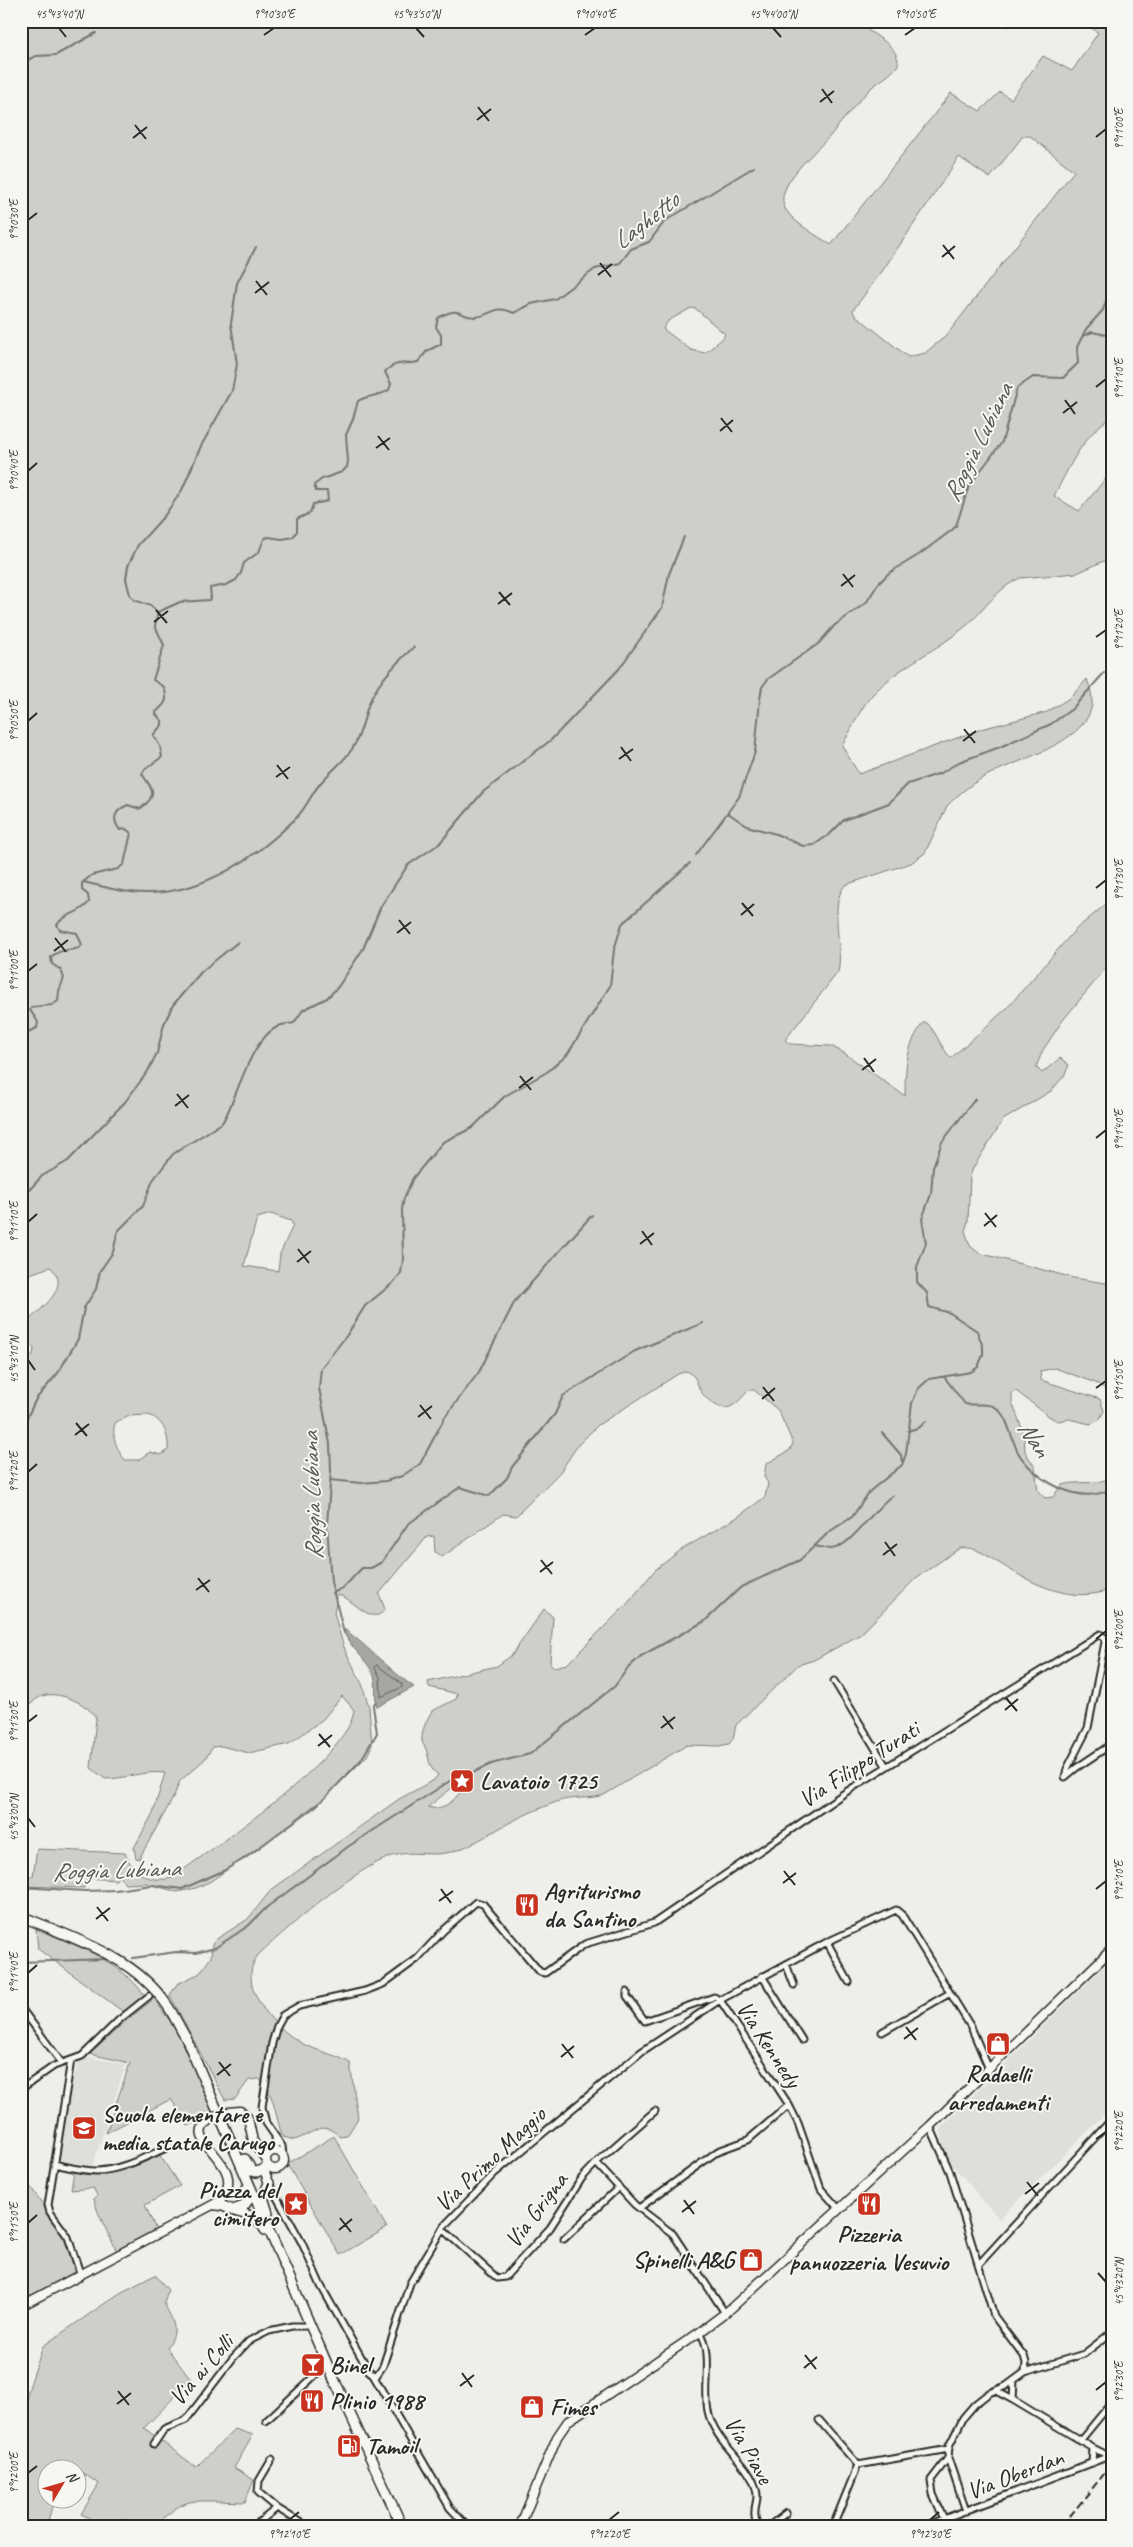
<svg xmlns="http://www.w3.org/2000/svg" width="1133" height="2547" font-family="Caveat,sans-serif">
<style>
.built{fill:#dededb}
.green{fill:#cececa;stroke:#7c7c7a;fill-rule:evenodd}
.water{fill:#a6a6a3;stroke:#757573}
.lines{fill:none;stroke-linecap:round;stroke-linejoin:round}
.shore{stroke:#5c5c5b;stroke-width:1}
.stream{stroke:#757573;stroke-width:2}
.street-casing{stroke:#2b2b2b;stroke-width:9}
.secondary-casing{stroke:#2b2b2b;stroke-width:11}
.primary-casing{stroke:#2b2b2b;stroke-width:12}
.street{stroke:#f6f6f2;stroke-width:5}
.secondary{stroke:#f6f6f2;stroke-width:8}
.primary{stroke:#f6f6f2;stroke-width:9}
.rail{stroke:#2b2b2b;stroke-width:2;stroke-dasharray:8 4;stroke-linecap:butt}
.secondary-bridge-casing{stroke:#2b2b2b;stroke-width:11;stroke-linecap:butt}
.secondary-bridge{stroke:#f6f6f2;stroke-width:8}
.ticks{fill:none;stroke:#2b2b2b;stroke-width:2}
.labels{text-anchor:middle;stroke-width:4;stroke-linejoin:round;paint-order:stroke}
.street-label{font-size:24px;fill:#2b2b2b;stroke:#f6f6f2}
.poi-label{font-size:24px;font-weight:bold;fill:#2b2b2b;stroke:#f6f6f2;text-anchor:start}
.water-label{font-size:25px;font-style:italic;fill:#565655;stroke:#f6f6f2}
.neatline{fill:none;stroke:#2b2b2b;stroke-width:2}
.ticks-label{font-size:12px;text-anchor:middle;fill:#2b2b2b}
</style>
<rect width="100%" height="100%" fill="#eeeeea"/>
<filter id="ink" filterUnits="userSpaceOnUse"><feTurbulence type="fractalNoise" baseFrequency=".02" numOctaves="2"/><feDisplacementMap in="SourceGraphic" scale="10" xChannelSelector="R" yChannelSelector="G"/><feConvolveMatrix kernelMatrix="1 2 1 2 8 2 1 2 1" color-interpolation-filters="sRGB"/></filter>
<g filter="url(#ink)">
<path class="built" d="M1112 1958V2107L999 2219 948 2160 940 2128Z
M86 2057 126 2064 92 2167 59 2162 68 2095 78 2063Z"/>
<path class="green" d="M21 21H855C868 33 900 44 898 65 892 74 881 80 872 87 857 102 843 120 830 136 818 150 770 188 786 210 796 225 817 235 831 245L951 93 980 111 1000 92 1011 99 1043 56 1072 71 1098 33 1083 21H1112V417C1083 434 1069 468 1054 496L1079 511 1112 471V565L1104 561 1077 573 1020 578C997 588 985 610 966 626 937 651 900 665 873 694 860 708 852 729 842 746L859 774 981 729 1047 712 1071 697 1087 679C1090 688 1094 699 1091 709 1082 743 1018 760 990 774 974 782 959 793 947 806L925 853 911 863 845 885C828 906 844 948 838 972L785 1040 790 1044 831 1046 844 1053 905 1096C905 1069 906 1046 923 1023H927C937 1033 941 1048 951 1058L1007 1008 1075 930 1112 899V961L1063 1020 1043 1050 1036 1067 1042 1073 1060 1058 1069 1065 1064 1076 1051 1091 1003 1120 973 1168 970 1177 968 1221 965 1231 970 1246 979 1253 1074 1278 1112 1284V1402L1108 1391 1098 1384 1055 1368 1040 1371 1041 1380 1100 1399 1104 1411 1099 1420 1090 1424 1069 1419 1058 1421 1050 1417 1016 1391 1012 1393V1402L1024 1434 1025 1452 1035 1467 1038 1491 1045 1498 1053 1497C1056 1494 1057 1490 1060 1487 1069 1479 1095 1487 1112 1477V1589C1072 1605 1033 1584 999 1563 987 1556 976 1546 960 1548L916 1578 861 1634 814 1660 798 1665 736 1725 733 1739 729 1744 719 1746 687 1745 604 1795C588 1800 573 1796 556 1802 541 1808 525 1814 511 1822 493 1831 476 1844 457 1850 436 1858 421 1851 401 1854 362 1860 292 1925 261 1952 231 1982 275 2029 303 2044 319 2052 335 2054 350 2063L358 2118 347 2136 340 2137C322 2119 315 2133 295 2140L283 2137C275 2118 275 2092 259 2079L249 2080 235 2099 225 2100 170 1995 177 1984 200 1973 211 1957 212 1944 218 1938 248 1919 271 1890 399 1799 434 1780 438 1775C429 1768 430 1763 427 1752 426 1748 423 1745 422 1741 421 1731 427 1719 432 1711L456 1699 458 1694 429 1687 428 1682 497 1666 512 1655 544 1609 553 1617 550 1663 554 1667 567 1664 628 1603 655 1570 681 1550 736 1518 765 1497 768 1483 764 1477 766 1464 790 1450 793 1443 778 1410 754 1390H749C744 1395 738 1403 732 1406 721 1413 705 1399 700 1390 696 1381 696 1376 687 1371L678 1374 598 1425 578 1445 560 1472 516 1516 503 1514 442 1557 435 1552 434 1536 427 1537 379 1594 385 1609C373 1629 351 1596 338 1595L334 1612 339 1631 345 1650 362 1684 369 1707 372 1745 367 1756 316 1807 211 1881 196 1888 177 1892 146 1883 125 1884 119 1876 116 1880 87 1878 84 1888 21 1886V1876H33L37 1849 125 1853C133 1874 150 1883 172 1878 212 1848 350 1757 354 1710L342 1696 323 1719 289 1744 249 1753 221 1746 213 1747 204 1760 180 1781 173 1798 139 1859 136 1858 134 1848 153 1813 165 1773C144 1770 126 1779 105 1779L91 1768 96 1718C88 1703 56 1689 40 1697 33 1700 29 1708 21 1711V1360L33 1355 34 1348 22 1340 21 1327C35 1313 75 1288 50 1267L21 1277ZM1023 136H1030L1074 171 946 336 925 353 908 357 854 314 853 310 881 273 959 157 990 178ZM691 308 696 309 725 334 722 339 705 353 691 350 663 329 668 321ZM271 1214 291 1221 293 1225 280 1254 278 1271 244 1266 257 1218ZM148 1415C163 1419 169 1435 168 1450L161 1455 150 1452 138 1460H125C117 1451 111 1435 115 1423L127 1416ZM455 1772H460L465 1781C462 1795 444 1813 428 1807L453 1787Z
M36 1929C75 1945 120 1960 145 1996L127 2011H122L38 1949Z
M154 1999 181 2036 215 2114 188 2126 171 2099 106 2133 130 2063 90 2054 128 2019Z
M334 2136 387 2228 340 2255 287 2164Z
M159 2154 180 2186 145 2205 156 2230 117 2252C110 2235 97 2216 94 2198L97 2195 93 2188 71 2190 74 2171C109 2177 129 2171 159 2154Z
M21 2173 66 2238 76 2269 71 2274 24 2300H21Z
M155 2275 168 2290 164 2303C173 2322 180 2329 167 2348L191 2380 144 2428 196 2467 235 2429 253 2435 234 2468 254 2480 245 2502C233 2502 195 2499 186 2503 157 2515 161 2537 124 2518L121 2526H105L81 2514 99 2484 78 2470H48V2500H57L51 2510 47 2526H21V2441L25 2436 28 2391 43 2346 120 2293Z"/>
<path class="water" d="M343 1630H346C369 1648 390 1670 414 1687L377 1707C374 1697 377 1685 374 1676 367 1658 349 1648 343 1630Z"/>
<g class="lines">
<path class="shore" d="M377 1665 402 1684V1687L381 1697 380 1677 375 1668Z"/>
<path class="stream" d="M21 63 36 56 56 55 96 33
M1083 336 1092 332 1112 336
M158 613 151 606 134 600 130 595 126 579 128 566 138 545 165 515 182 490 201 446 232 391 237 364 231 324 237 283 256 247
M728 813 747 826 776 834 803 846 814 845 830 834 844 820 889 803 908 784 941 773 959 762 1000 747 1051 724 1072 709 1104 673
M696 855 739 797 755 752 760 699 762 687 768 679 818 644 835 625 866 603 878 584 889 573 920 554 952 530 956 526 969 486 1002 442 1017 388 1033 377 1063 378 1078 363 1077 347 1086 329 1103 310 1112 283
M83 882C105 887 127 894 150 893 205 892 257 857 295 819 306 809 310 796 319 785 329 772 343 763 352 749 361 736 363 721 368 706 376 684 397 662 414 647
M21 1035 37 1028 38 1022 30 1010 32 1007 52 1005 58 1001 59 991 64 978 61 970 52 964 51 957C63 946 76 953 82 945L77 933 60 930 57 925C64 913 81 914 89 902L88 895 82 890V883L92 875 118 869 124 864 131 833 126 829 120 830C111 819 115 810 128 805L140 809C158 795 154 791 142 774L145 769 162 757 160 746 153 735 162 725V721L155 713C165 704 169 701 164 687L153 680 164 645 155 626 158 612 180 602 209 600 211 597 210 588 226 585 236 580 241 573 244 563 259 552 264 539 268 537 282 539 293 537 297 531V519L310 513 313 504 328 501 327 491H316L314 485 322 479 342 472 347 467 348 461 346 435 353 419 358 401C367 395 379 397 389 390L391 384 385 372C395 360 406 365 418 362L427 351 441 344V335L436 327 438 318C462 304 458 318 476 317 493 315 494 304 514 313L531 304 555 299 595 269 620 263 631 249 649 242 665 221 754 167
M21 1062V1075
M21 1199 42 1176 68 1161 125 1102 148 1071 157 1053 164 1024 173 1005 202 971 238 942
M945 1378 965 1404C975 1406 987 1402 995 1407 1009 1416 1011 1441 1019 1454 1036 1481 1081 1507 1112 1488
M21 1430 36 1399 58 1373 78 1339 84 1308 96 1289 100 1271 113 1252 118 1231 143 1206 153 1180 173 1154 222 1123C238 1098 249 1039 279 1026 283 1024 290 1024 294 1023L303 1010 327 998 338 987 363 949 381 906 408 865 439 844 483 792 551 740 619 669 662 608 669 574 684 537
M908 1431 920 1427 926 1421
M882 1433 901 1455 902 1461
M330 1480 361 1483 386 1481 402 1476 420 1464 445 1417 479 1372 515 1301 592 1215
M815 1546C820 1547 826 1549 831 1549 852 1547 873 1508 893 1495
M333 1593 344 1587 362 1568H371L382 1562 408 1524 460 1487 489 1496 507 1478 512 1467 555 1414 563 1396 635 1351 703 1323
M344 1633 331 1582 327 1524 331 1471 330 1444 319 1388 321 1368 347 1335 365 1306 393 1283 401 1273 403 1260 402 1209 404 1198 413 1178 443 1142 472 1128 505 1096 547 1072 567 1055 610 986 614 950 622 924 690 863
M464 1777 491 1764 530 1754 615 1686 627 1669 641 1656 705 1621 741 1587 800 1560 829 1532 852 1517 870 1491 902 1465 906 1454 912 1403 918 1389 929 1379 971 1372 978 1367 983 1355V1347L977 1331 950 1313 929 1307 927 1293 917 1282V1267L926 1243 922 1219 931 1194 933 1167 942 1142 975 1099
M21 1887 85 1891 116 1890 152 1885 182 1889 223 1871 244 1859 324 1799 361 1760 377 1733 373 1706 376 1701
M133 1958 176 1952 196 1953 215 1948 248 1926 267 1907 349 1846 456 1777
M21 1962 107 1959"/>
<defs>
<path id="street" d="M1008 22V21
M1110 634 1112 635
M834 1681 886 1766
M827 1942 849 1982
M786 1964 794 1985
M762 1976 802 2040
M627 1992V1996L645 2021 714 1997 720 2000 789 2105 798 2123 821 2189 839 2209
M21 2008 61 2062
M882 2032 950 1993
M71 2060 48 2205 50 2212 68 2237 81 2276
M21 2089 54 2066 82 2056 119 2020 149 1996
M930 2126 950 2172 994 2316 1024 2356 1026 2363 1025 2372 1006 2386 989 2393 975 2404 963 2418 949 2446 948 2458 966 2511
M271 2151 276 2145 275 2138
M283 2156 282 2146 266 2123 262 2107 272 2043 277 2026 283 2015 299 2006 365 1991 383 1984 417 1959 444 1930 476 1902 483 1904 540 1972 545 1973 585 1944 654 1923 849 1790 1100 1634 1104 1637 1105 1642 1088 1728 1067 1769 1065 1777 1076 1768 1112 1744
M596 2163 635 2205 673 2234 725 2313
M54 2164C68 2167 83 2171 97 2171 122 2170 147 2156 171 2146
M269 2183 302 2243 321 2286 369 2371 376 2376 383 2366 410 2283 444 2226 495 2173 641 2052 720 2000 827 1942 896 1910 902 1915 971 2027 989 2069
M639 2208 718 2151 748 2140 789 2105
M442 2229 497 2278 505 2277 550 2228 582 2178 599 2160 655 2111
M564 2239 619 2187
M979 2264 1112 2119
M700 2332C714 2353 703 2387 708 2411 715 2444 749 2462 756 2489 759 2500 755 2502 755 2511 754 2516 756 2521 757 2526
M1025 2372 1084 2354 1112 2332
M373 2375 450 2508 467 2526
M996 2391 1013 2400 1014 2380
M1013 2400 1093 2448
M819 2420 858 2465 833 2526
M266 2421 327 2364
M1080 2441 1112 2402
M154 2444 164 2429 186 2420 233 2358 249 2341 269 2331 292 2326H310
M272 2459 259 2481 258 2492 277 2508
M1092 2463 1093 2448 1109 2456
M858 2465 949 2449
M944 2519 933 2494 931 2480 948 2458
M254 2526 277 2508 306 2526
M769 2526 786 2513
M925 2526 1112 2455"/>
<path id="secondary" d="M228 2112 240 2111 248 2118 253 2141 266 2160
M266 2160a9 9 0 1 1 18 0a9 9 0 1 1-18 0Z
M267 2164 264 2170 269 2183
M21 2306 220 2201C253 2162 174 2142 212 2118
M520 2526 557 2437 568 2421 700 2332 728 2311 930 2126 1112 1949"/>
<path id="primary" d="M21 1916C72 1938 134 1956 167 2005 174 2015 179 2027 186 2038L327 2364 402 2526
M245 2159 252 2171 257 2172 265 2168
M215 2205C223 2204 227 2208 234 2211 248 2215 258 2216 265 2230
M233 2210 244 2206 249 2199 246 2189
M268 2213 263 2197 269 2183"/>
</defs>
<use href="#street" class="street-casing"/>
<use href="#secondary" class="secondary-casing"/>
<use href="#primary" class="primary-casing"/>
<use href="#street" class="street"/>
<use href="#secondary" class="secondary"/>
<use href="#primary" class="primary"/>
<path class="rail" d="M1062 2526 1112 2464"/>
<defs>
<path id="secondary-bridge" d="M212 2118 228 2112"/>
</defs>
<use href="#secondary-bridge" class="secondary-bridge-casing"/>
<use href="#secondary-bridge" class="secondary-bridge"/>
</g>
</g>
<path class="ticks" d="M59 28 66 37M416 28 424 37M773 28 781 37M264 35 274 28M585 35 595 28M905 35 915 28M822 89 832 103M820 102 834 91M478 107 489 121M477 120 491 109M135 125 146 139M1096 137 1106 129M133 138 147 127M28 220 37 213M943 245 954 259M942 257 955 246M600 263 611 277M598 275 612 264M256 281 267 295M255 293 269 282M1096 387 1106 379M1065 400 1075 414M1063 413 1077 402M721 418 732 432M720 431 733 420M378 436 389 450M376 448 390 438M28 471 37 463M843 574 853 587M841 586 855 575M499 592 510 605M498 604 512 593M156 610 167 623M154 622 168 611M1096 637 1106 630M28 721 37 713M964 729 975 743M963 741 976 731M621 747 631 761M619 759 633 749M277 765 288 779M276 777 290 767M1096 888 1106 880M742 903 753 916M741 915 754 904M399 920 410 934M397 933 411 922M55 938 66 952M54 951 68 940M28 971 37 964M864 1058 874 1072M862 1070 876 1059M520 1076 531 1090M519 1088 533 1077M177 1094 188 1108M175 1106 189 1095M1096 1138 1106 1130M985 1213 996 1227M28 1222 37 1214M984 1226 997 1215M642 1231 652 1245M640 1244 654 1233M298 1249 309 1263M297 1262 311 1251M28 1360 35 1370M763 1387 774 1401M1096 1388 1106 1381M762 1399 775 1388M420 1405 431 1419M418 1417 432 1406M76 1423 87 1436M75 1435 89 1424M28 1472 37 1464M885 1542 895 1556M883 1555 897 1544M541 1560 552 1574M540 1572 553 1562M198 1578 209 1592M196 1590 210 1580M1096 1639 1106 1631M1006 1698 1017 1711M1005 1710 1018 1699M663 1716 673 1729M28 1722 37 1715M661 1728 675 1717M319 1734 330 1747M318 1746 332 1735M28 1818 35 1827M784 1871 795 1885M783 1883 796 1873M441 1889 451 1903M1096 1889 1106 1881M439 1901 453 1891M97 1907 108 1921M96 1919 110 1908M28 1973 37 1965M906 2027 916 2040M904 2039 918 2028M562 2044 573 2058M561 2057 574 2046M219 2062 230 2076M217 2075 231 2064M1096 2139 1106 2132M1027 2182 1038 2196M1025 2194 1039 2183M684 2200 694 2214M682 2212 696 2201M340 2218 351 2232M28 2223 37 2215M339 2230 352 2219M1098 2273 1106 2282M805 2355 816 2369M804 2368 817 2357M462 2373 472 2387M460 2386 474 2375M1096 2390 1106 2382M118 2391 129 2405M117 2404 131 2393M28 2473 37 2466M289 2520 299 2512M609 2520 619 2512M930 2520 939 2512"/>
<defs>
<symbol id="sight-square" viewBox="-11 -11 22 22"><rect x="-9" y="-9" width="18" height="18" rx="4" fill="#c8321e" stroke="#f6f6f2"/><path d="M0-6L1.8-2.2L6-1.7L2.9 1.2L3.7 5.4L0 3.3L-3.7 5.4L-2.9 1.2L-6-1.7L-1.8-2.2Z" fill="#fff"/></symbol>
<symbol id="restaurant-square" viewBox="-11 -11 22 22"><rect x="-9" y="-9" width="18" height="18" rx="4" fill="#c8321e" stroke="#f6f6f2"/><path d="M-5-6h1v4h1v-4h1v4h1v-4h1v5L-1.5 .5V6h-2V.5L-5-1ZM5-6V6H3V1.5H1.5Q1.5-4 5-6Z" fill="#fff"/></symbol>
<symbol id="shop-square" viewBox="-11 -11 22 22"><rect x="-9" y="-9" width="18" height="18" rx="4" fill="#c8321e" stroke="#f6f6f2"/><path d="M-5-2.5h2.3a2.7 3.5 0 0 1 5.4 0H5L5.5 6h-11ZM-1.5-2.5h3a1.5 2.3 0 0 0-3 0Z" fill="#fff"/></symbol>
<symbol id="school-square" viewBox="-11 -11 22 22"><rect x="-9" y="-9" width="18" height="18" rx="4" fill="#c8321e" stroke="#f6f6f2"/><path d="M0-5L7-2L0 1L-7-2ZM-4 1L0 2.5L4 1V4Q0 6-4 4Z" fill="#fff"/></symbol>
<symbol id="bar-square" viewBox="-11 -11 22 22"><rect x="-9" y="-9" width="18" height="18" rx="4" fill="#c8321e" stroke="#f6f6f2"/><path d="M-6-5H6L.8 .8V4.5H3.5V6h-7V4.5H-.8V.8Z" fill="#fff"/></symbol>
<symbol id="fuel-square" viewBox="-11 -11 22 22"><rect x="-9" y="-9" width="18" height="18" rx="4" fill="#c8321e" stroke="#f6f6f2"/><path d="M-5.5-6h7V0h2V4h1.3V-2.5L3-4.5l.8-.8L6-3V5H2.5V1h-1V6h-7ZM-4.2-4.7v3.2H.2V-4.7Z" fill="#fff"/></symbol>
</defs>
<g fill-rule="evenodd">
<use href="#sight-square" x="448" y="1767" width="28" height="28"/>
<use href="#restaurant-square" x="513" y="1891" width="28" height="28"/>
<use href="#shop-square" x="984" y="2030" width="28" height="28"/>
<use href="#school-square" x="70" y="2114" width="28" height="28"/>
<use href="#sight-square" x="282" y="2190" width="28" height="28"/>
<use href="#restaurant-square" x="855" y="2190" width="28" height="28"/>
<use href="#shop-square" x="737" y="2246" width="28" height="28"/>
<use href="#bar-square" x="299" y="2351" width="28" height="28"/>
<use href="#restaurant-square" x="298" y="2387" width="28" height="28"/>
<use href="#shop-square" x="518" y="2393" width="28" height="28"/>
<use href="#fuel-square" x="335" y="2432" width="28" height="28"/>
</g>
<g class="labels">
<g class="street-label">
<text transform="translate(859 1764) rotate(-33)" y="8">Via Filippo Turati</text>
<text transform="translate(769 2044) rotate(57)" y="8">Via Kennedy</text>
<text transform="translate(490 2159) rotate(-43)" y="8">Via Primo Maggio</text>
<text transform="translate(536 2210) rotate(-53)" y="8">Via Grigna</text>
<text transform="translate(201 2370) rotate(-49)" y="8">Via ai Colli</text>
<text transform="translate(749 2450) rotate(60)" y="8">Via Piave</text>
<text transform="translate(1015 2474) rotate(-21)" y="8">Via Oberdan</text>
</g>
<g class="poi-label">
<text x="480" y="1789">Lavatoio 1725</text>
<text x="544" y="1899">Agriturismo<tspan x="544" dy="28">da Santino</tspan></text>
<text x="998" y="2082" text-anchor="middle">Radaelli<tspan x="998" dy="28">arredamenti</tspan></text>
<text x="102" y="2122">Scuola elementare e<tspan x="102" dy="28">media statale Carugo</tspan></text>
<text x="278" y="2198" text-anchor="end">Piazza del<tspan x="278" dy="28">cimitero</tspan></text>
<text x="869" y="2242" text-anchor="middle">Pizzeria<tspan x="869" dy="28">panuozzeria Vesuvio</tspan></text>
<text x="734" y="2268" text-anchor="end">Spinelli A&amp;G</text>
<text x="330" y="2373">Binel</text>
<text x="330" y="2409">Plinio 1988</text>
<text x="550" y="2415">Fimes</text>
<text x="366" y="2454">Tamoil</text>
</g>
<g class="water-label">
<text transform="translate(645 220) rotate(-38)" y="9">Laghetto</text>
<text transform="translate(977 442) rotate(-64)" y="9">Roggia Lubiana</text>
<text transform="translate(1035 1438) rotate(57)" y="9">Nan</text>
<text transform="translate(311 1496) rotate(-92)" y="9">Roggia Lubiana</text>
<text transform="translate(116 1869) rotate(-2)" y="9">Roggia Lubiana</text>
</g>
</g>
<rect width="1133" height="2547" fill="none" stroke="#f6f6f2" stroke-width="55"/>
<g transform="translate(62 2484) rotate(52)"><circle r="24" fill="#f6f6f2" stroke="#a5a5a2"/>
<path d="M0-4L9 19L0 12L-9 19Z" fill="#c8321e"/>
<text y="-8" font-size="14" font-weight="bold" text-anchor="middle" fill="#2b2b2b">N</text>
</g>
<rect x="28" y="28" width="1078" height="2492" class="neatline"/>
<g class="ticks-label">
<text x="59" y="18">45°43'40"N</text>
<text x="274" y="18">9°10'30"E</text>
<text x="416" y="18">45°43'50"N</text>
<text x="595" y="18">9°10'40"E</text>
<text x="773" y="18">45°44'00"N</text>
<text x="915" y="18">9°10'50"E</text>
<text transform="translate(1119 129) rotate(-90)" y="4">9°11'00"E</text>
<text transform="translate(14 220) rotate(-90)" y="4">9°10'30"E</text>
<text transform="translate(1119 379) rotate(-90)" y="4">9°11'10"E</text>
<text transform="translate(14 471) rotate(-90)" y="4">9°10'40"E</text>
<text transform="translate(1119 630) rotate(-90)" y="4">9°11'20"E</text>
<text transform="translate(14 721) rotate(-90)" y="4">9°10'50"E</text>
<text transform="translate(1119 880) rotate(-90)" y="4">9°11'30"E</text>
<text transform="translate(14 971) rotate(-90)" y="4">9°11'00"E</text>
<text transform="translate(1119 1130) rotate(-90)" y="4">9°11'40"E</text>
<text transform="translate(14 1222) rotate(-90)" y="4">9°11'10"E</text>
<text transform="translate(14 1360) rotate(-90)" y="4">45°43'10"N</text>
<text transform="translate(1119 1381) rotate(-90)" y="4">9°11'50"E</text>
<text transform="translate(14 1472) rotate(-90)" y="4">9°11'20"E</text>
<text transform="translate(1119 1631) rotate(-90)" y="4">9°12'00"E</text>
<text transform="translate(14 1722) rotate(-90)" y="4">9°11'30"E</text>
<text transform="translate(14 1818) rotate(-90)" y="4">45°43'00"N</text>
<text transform="translate(1119 1881) rotate(-90)" y="4">9°12'10"E</text>
<text transform="translate(14 1973) rotate(-90)" y="4">9°11'40"E</text>
<text transform="translate(1119 2132) rotate(-90)" y="4">9°12'20"E</text>
<text transform="translate(14 2223) rotate(-90)" y="4">9°11'50"E</text>
<text transform="translate(1119 2282) rotate(-90)" y="4">45°43'20"N</text>
<text transform="translate(1119 2382) rotate(-90)" y="4">9°12'30"E</text>
<text transform="translate(14 2473) rotate(-90)" y="4">9°12'00"E</text>
<text x="289" y="2538">9°12'10"E</text>
<text x="609" y="2538">9°12'20"E</text>
<text x="930" y="2538">9°12'30"E</text>
</g>
</svg>
